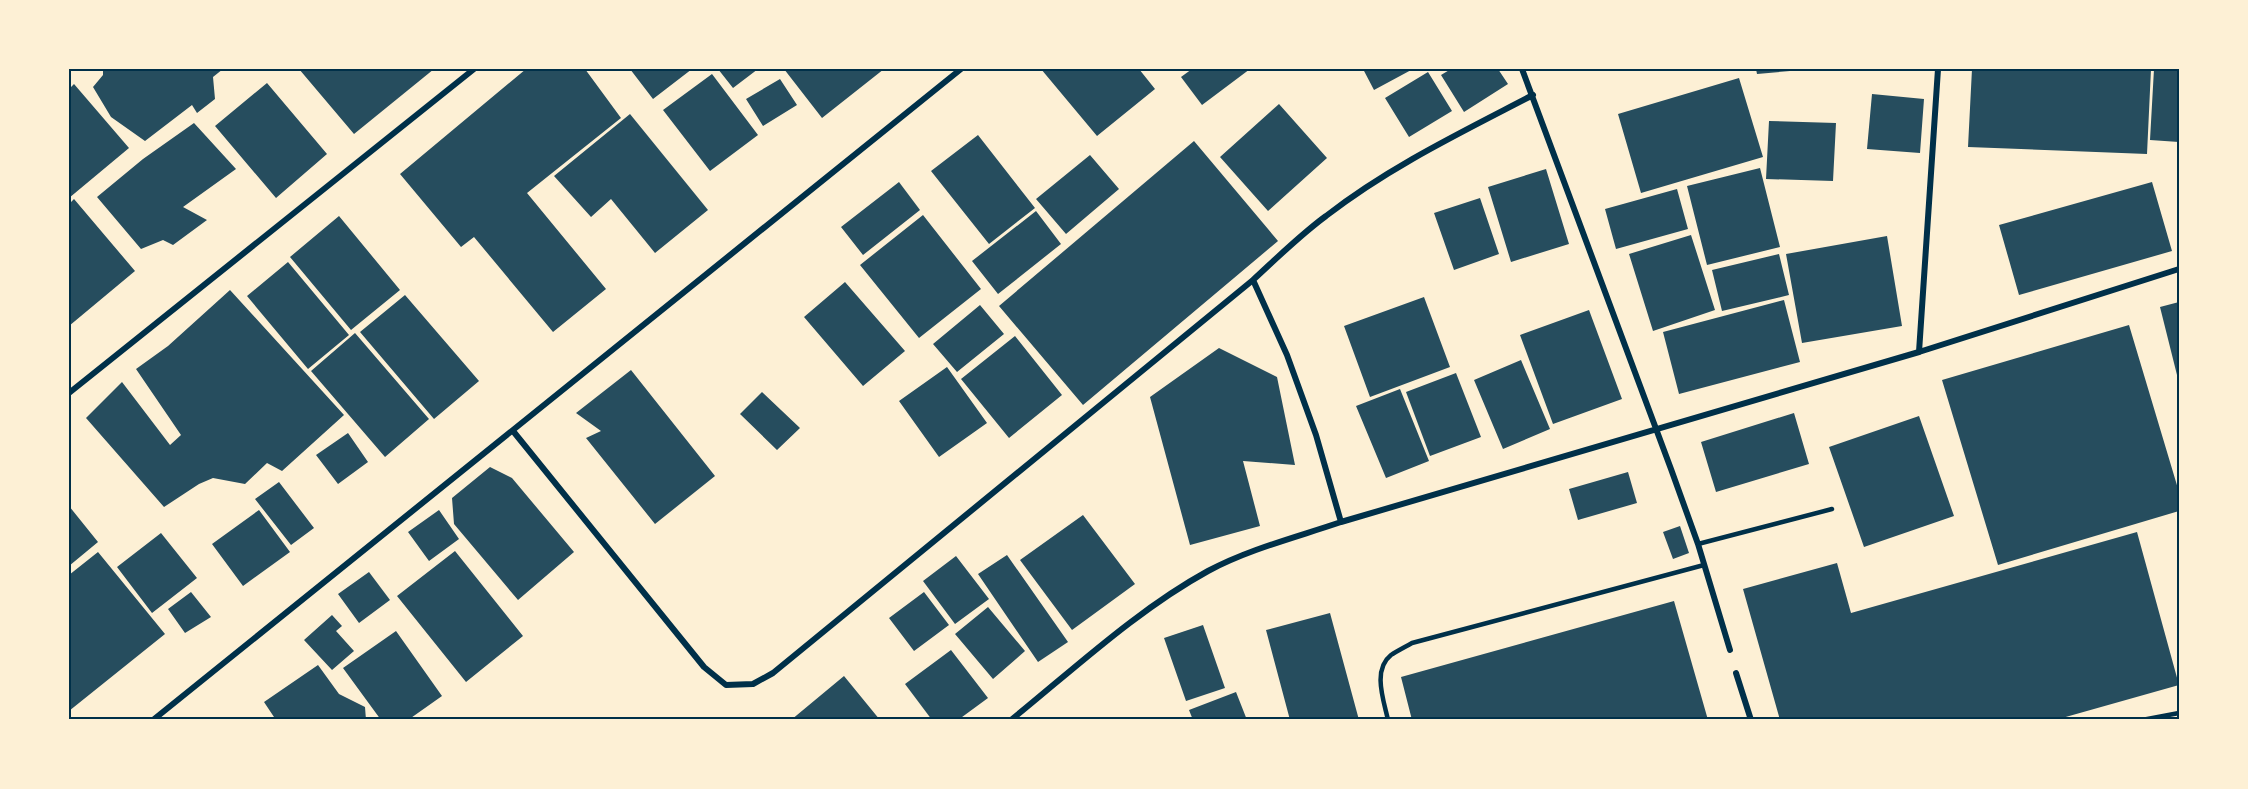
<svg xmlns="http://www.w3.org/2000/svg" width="2248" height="789" font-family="Arial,sans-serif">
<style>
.building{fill:#264d5e}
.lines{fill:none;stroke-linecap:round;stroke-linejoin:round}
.service{stroke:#003049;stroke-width:4.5}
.minor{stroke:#003049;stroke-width:6}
.neatline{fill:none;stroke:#003049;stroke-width:2}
</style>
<rect width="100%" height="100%" fill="#fdf0d5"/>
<path class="building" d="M103 69H223L213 77 215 99 197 113 192 105 145 141 111 117 93 87 103 75Z
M299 69H434L354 134Z
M526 69H585L621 118 527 193 606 289 553 332 474 237 461 247 400 174Z
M630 69H692L653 99Z
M718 69H758L733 88Z
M784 69H884L822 118Z
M1041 69H1139L1155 89 1097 136Z
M1192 69H1250L1202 105 1181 77Z
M1363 69H1413L1374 90Z
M1451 69H1498L1508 84 1464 112 1441 75Z
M1756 69H1790V71L1757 74Z
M1972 69H2151L2147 154 1968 147Z
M2154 69H2179V142L2150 140Z
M1428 72 1452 111 1409 137 1385 98Z
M712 74 758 135 710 171 663 110Z
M1739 78 1763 157 1641 193 1618 114Z
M780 79 797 105 763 126 746 99Z
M267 83 327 154 276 198 215 126Z
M74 84 129 148 69 198V89Z
M1872 94 1924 99 1920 153 1867 149Z
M1279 104 1327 158 1268 211 1220 157Z
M630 114 708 210 655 253 611 199 591 217 554 176Z
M1769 121 1836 123 1833 181 1766 179Z
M194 123 236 169 183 207 207 220 173 245 163 240 141 249 97 197 143 159Z
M978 135 1035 208 989 244 931 171Z
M1194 141 1278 241 1083 405 999 306Z
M1090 155 1119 189 1066 234 1036 199Z
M1760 168 1780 247 1707 265 1687 186Z
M1546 169 1569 244 1511 262 1488 187Z
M899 182 920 210 863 255 841 227Z
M2152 182 2172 251 2019 295 1999 225Z
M1677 189 1688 229 1616 249 1605 209Z
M1480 198 1499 254 1454 270 1434 213Z
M74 199 135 271 69 326V204Z
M1036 211 1061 244 998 294 972 261Z
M923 215 981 289 919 338 860 265Z
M339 216 400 290 351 330 290 257Z
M1691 235 1715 310 1653 331 1629 254Z
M1887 236 1902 326 1802 343 1786 254Z
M1779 254 1789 295 1722 311 1712 270Z
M288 262 349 335 308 369 247 296Z
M845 282 905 351 863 386 804 317Z
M230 290 344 415 282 471 267 463 245 484 213 478 199 484 164 507 86 418 122 382 170 445 181 435 136 369 168 346Z
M405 295 479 381 434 419 360 332Z
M1424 297 1450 367 1370 397 1344 326Z
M1784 300 1800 362 1679 394 1663 332Z
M2179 302V379H2178L2160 307Z
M980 305 1004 334 957 372 933 344Z
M1589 310 1622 399 1553 424 1520 335Z
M2129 325 2179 492V511L1998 565 1942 380Z
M355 333 429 419 385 457 311 371Z
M1015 336 1062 395 1009 438 961 379Z
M1219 348 1277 377 1295 465 1243 461 1260 526 1190 545 1150 397Z
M1521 360 1550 429 1503 449 1474 380Z
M947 367 987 423 939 457 899 401Z
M631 370 715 476 655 524 586 438 601 431 576 413Z
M1456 373 1481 437 1430 456 1406 392Z
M1400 389 1429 461 1386 478 1356 406Z
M762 392 800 428 777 450 740 414Z
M1794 413 1809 464 1716 492 1701 442Z
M1919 416 1954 516 1864 547 1829 447Z
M348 433 368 462 338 484 316 455Z
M490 467 512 478 574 552 518 600 454 524 452 498Z
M1628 472 1637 503 1578 520 1569 489Z
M279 482 314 528 291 545 255 499Z
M69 506 98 542 69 566Z
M259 510 290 552 243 586 212 544Z
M439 510 459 539 429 561 408 532Z
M1083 515 1135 584 1072 630 1020 560Z
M1680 526 1689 553 1673 559 1663 532Z
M2137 532 2179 685 2055 720H1780L1743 589 1837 563 1851 613Z
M161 533 197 578 152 613 117 567Z
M455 551 523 636 466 682 397 596Z
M98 552 165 634 69 711V575Z
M1007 555 1068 642 1038 662 978 574Z
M956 556 989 599 955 624 923 581Z
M369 572 390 600 359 623 338 594Z
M191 592 211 617 185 633 168 609Z
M924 592 949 625 914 651 889 618Z
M1674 601 1708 720H1412L1401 677Z
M988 607 1025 651 993 679 955 634Z
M1330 613 1359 720H1290L1266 630Z
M332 615 342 626 336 631 354 651 332 670 304 640Z
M1203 625 1225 688 1186 701 1164 638Z
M396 631 442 696 408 720H381L343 668Z
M951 650 988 698 958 720H932L905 684Z
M318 665 339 694 365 707 366 720H276L264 702Z
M844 676 880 720H791Z
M1236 692 1247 720H1193L1189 710Z"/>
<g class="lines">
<path class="service" d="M1698 544 1832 509
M1388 720C1384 701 1372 670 1391 655 1397 651 1405 647 1412 643L1704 565
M2142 720 2179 713"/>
<path class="minor" d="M1522 69 1671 469 1698 544 1730 650
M1253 280 1287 355 1316 435 1341 522
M1919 352 1938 69
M69 393 474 69
M513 431 704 667 726 685 753 684 773 673 1253 280C1277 258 1300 235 1326 216 1389 167 1462 132 1533 95
M1736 673 1751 720
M153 720 961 69
M1011 720C1074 669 1137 610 1208 571 1249 549 1297 537 1341 522L1919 352 2179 269"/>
</g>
<rect width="2248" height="789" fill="none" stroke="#fdf0d5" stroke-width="141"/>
<rect x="70" y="70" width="2108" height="648" class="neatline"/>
</svg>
